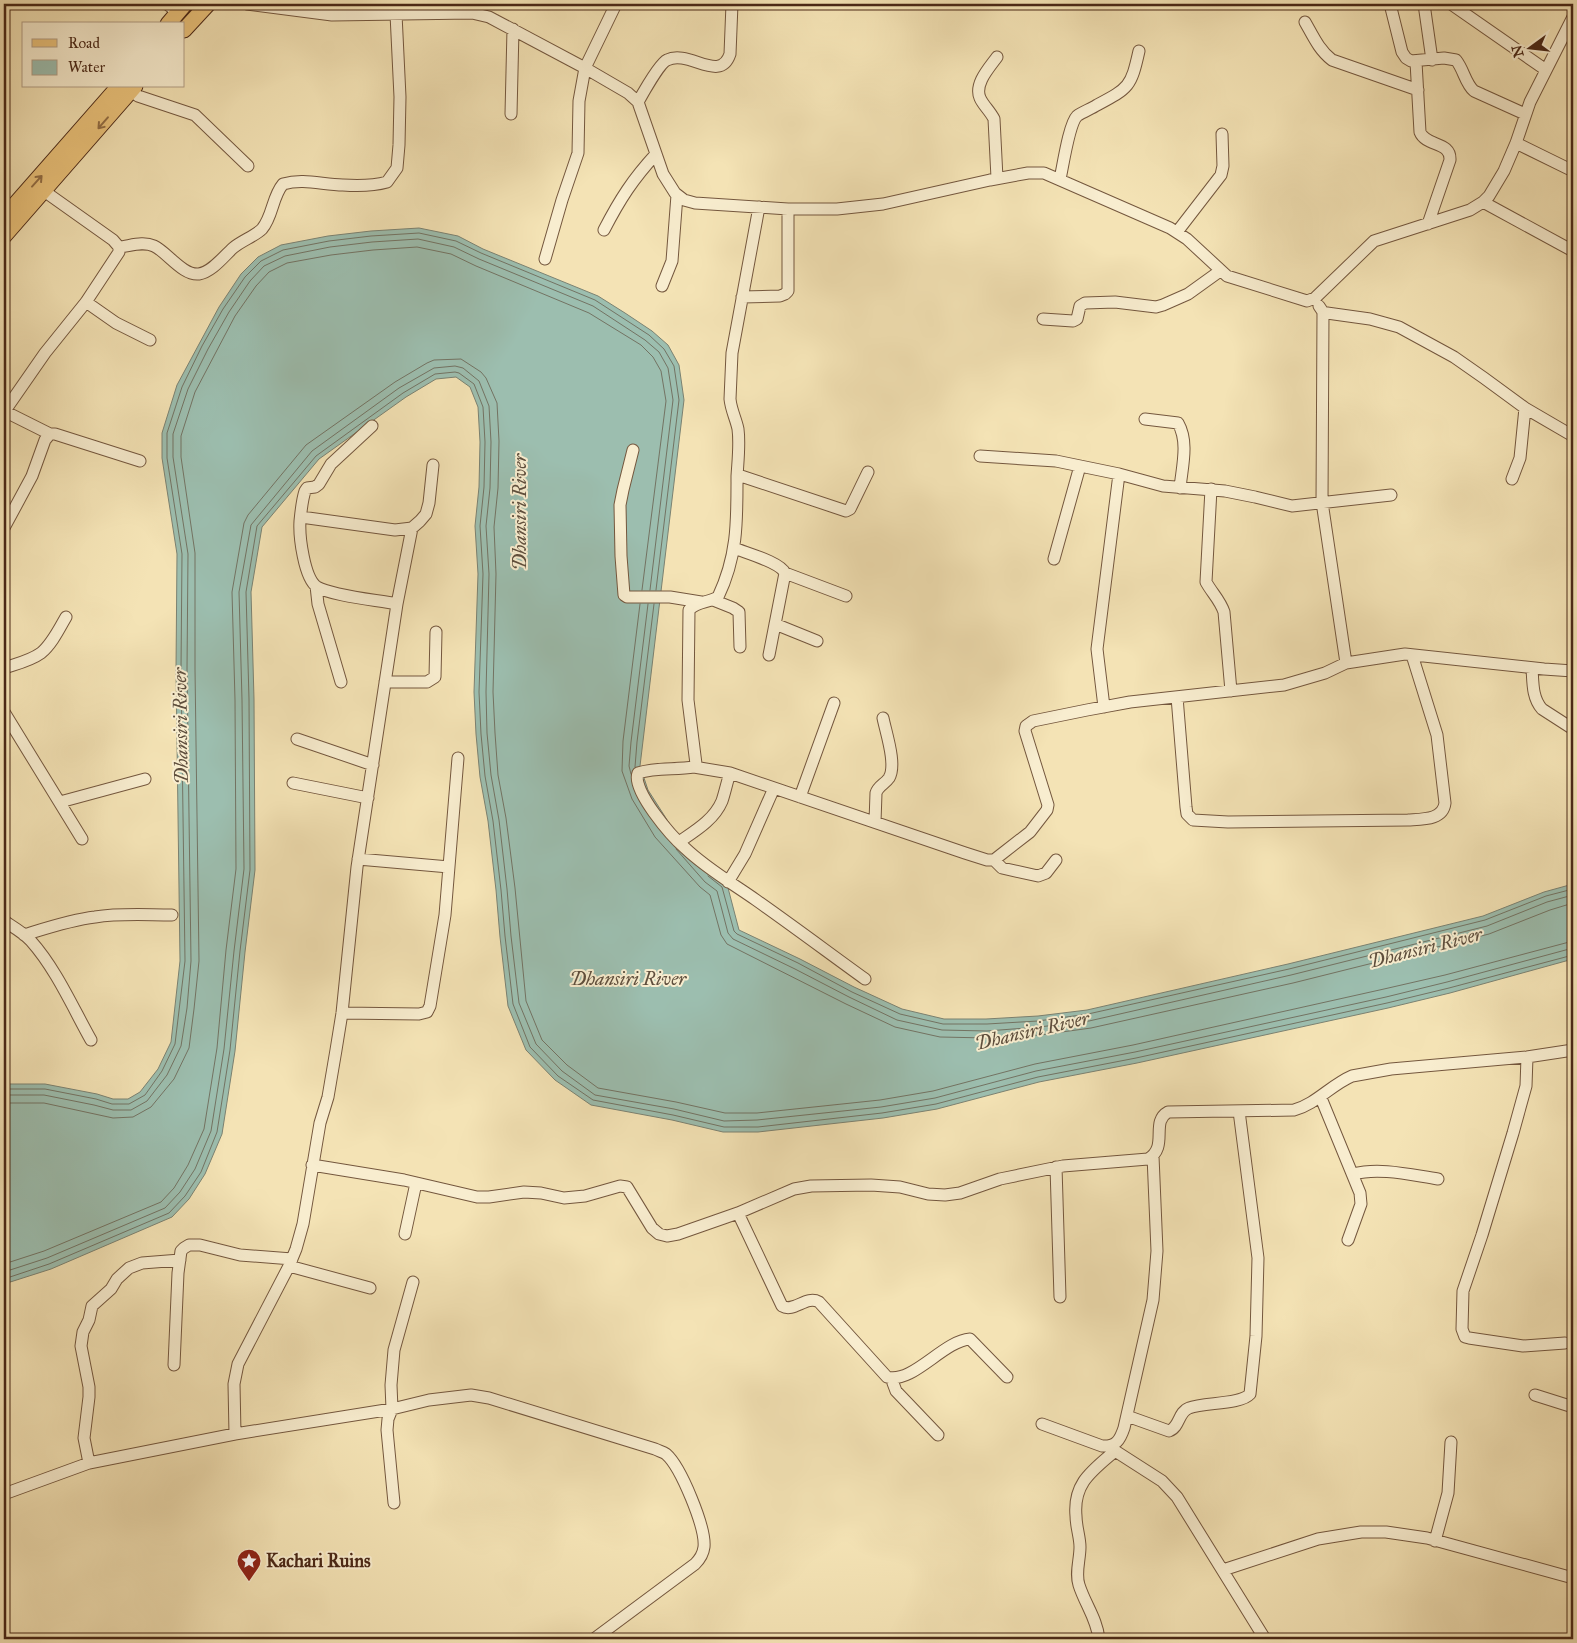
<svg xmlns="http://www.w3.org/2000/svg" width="1577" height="1643" font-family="'IM FELL Great Primer',serif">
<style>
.water{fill:#9cbeaf;stroke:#7b8272}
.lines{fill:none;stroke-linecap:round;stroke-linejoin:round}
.shore{stroke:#737363;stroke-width:1}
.minor-casing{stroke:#74573e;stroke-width:13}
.major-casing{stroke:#4a2817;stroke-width:17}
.minor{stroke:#f8edcf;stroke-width:11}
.major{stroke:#eac27a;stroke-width:15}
.oneway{stroke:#926d44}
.labels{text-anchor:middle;stroke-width:4;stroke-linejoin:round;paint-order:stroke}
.poi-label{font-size:18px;font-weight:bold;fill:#4a2817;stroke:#f8edcf;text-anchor:start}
.water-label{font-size:19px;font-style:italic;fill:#5e4e3d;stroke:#f8edcf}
</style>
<rect width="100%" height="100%" fill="#f4e3b5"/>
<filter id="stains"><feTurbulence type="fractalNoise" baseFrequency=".004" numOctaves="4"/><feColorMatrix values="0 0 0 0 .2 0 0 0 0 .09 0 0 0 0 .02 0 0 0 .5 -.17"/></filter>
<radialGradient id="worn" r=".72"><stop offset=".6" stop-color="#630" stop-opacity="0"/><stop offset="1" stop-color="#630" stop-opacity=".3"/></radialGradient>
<path class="water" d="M419 228 458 236 483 249 598 296 625 313 652 331 668 345 679 365 684 400 640 766 648 790 671 826 727 884 739 930 800 959 854 987 902 1009 944 1019H986L1038 1016 1087 1010 1288 964 1483 916 1544 892 1573 884V959L1450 993 1388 1008 1137 1063 1039 1082 937 1109 883 1118 758 1132H723L672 1120 591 1105 555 1080 526 1050 508 1006 500 937 496 890 488 821 480 777 476 734 474 692 478 574 475 526 479 487 480 442 478 407 470 387 456 377 436 379 406 397 319 459 262 527 251 592 254 699 255 870 245 952 235 1051 222 1134 205 1174 189 1199 172 1217 51 1269 4 1284V1084H45L97 1094 113 1099H128L140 1092 158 1069 171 1042 180 961 176 669 177 554 162 458V433L177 385 219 307 241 274 258 257 281 245 328 236 371 231Z"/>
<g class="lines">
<path class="shore" d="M640 604 623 741 622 771 632 799 655 837 700 887 710 895 721 935 727 944 846 1004 895 1027 940 1037 988 1038 1040 1035 1091 1028 1293 983 1489 934 1550 910 1573 903
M635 767 637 742 654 604
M631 774 629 766 631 742 648 604
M676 849 705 882 717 891 728 933 733 939 795 969 849 997 897 1020 942 1030 987 1031 1039 1027 1089 1021 1291 975 1487 926 1547 902 1573 895
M708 876 722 887 734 931 737 934 798 963 852 992 900 1014 943 1024H987L1038 1021 1088 1014 1289 969 1485 920 1546 896 1573 889
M4 1089H45L96 1099 112 1104H129L145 1095 162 1071 175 1044 185 961 181 669 182 554 167 458V433L182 387 202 346 223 309 245 277 261 261 283 250 329 241 371 236 419 233 456 241 481 253 595 300 649 335 664 349 674 366 679 400 656 590
M4 1095H44L94 1105 113 1110H131L147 1101 167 1075 181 1046 187 1008 191 961 187 669 188 554 173 457V434L188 389 208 349 229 312 250 281 264 266 285 256 330 247 372 242 418 239 454 247 479 259 593 306 645 340 659 352 668 368 673 400 650 590
M4 1103H44L113 1118 133 1117 151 1107 174 1079 189 1048 194 1009 199 961 195 669V553L181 457V436L195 392 235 316 256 286 269 272 287 263 331 255 373 250 417 247 451 254 476 266 589 313 641 345 653 357 661 371 666 401 642 590
M4 1264 44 1251 161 1202 174 1188 188 1165 204 1129 217 1048 226 950 236 869 235 700 232 592 244 523 248 515 306 445 395 382 427 363 434 360 461 359 481 372 486 378 497 403 499 441 498 488 494 527 496 574 493 692 495 733 498 775 506 818 515 888 526 1001 542 1040 567 1065 598 1088 676 1102 725 1113H757L880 1100 933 1091 1035 1064 1133 1045 1384 989 1445 975 1573 941
M4 1272 47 1258 165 1208 180 1192 195 1169 211 1131 224 1049 234 951 244 869 242 700 239 592 251 525 312 451 399 388 434 368 455 366 463 368 479 381 489 406 491 442 490 488 486 526 489 574 486 692 487 733 491 775 499 820 507 889 511 936 519 1003 536 1044 562 1071 595 1095 674 1109 724 1121 757 1120 881 1107 935 1098 1036 1071 1135 1052 1386 997 1447 982 1573 948
M4 1279 49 1264 169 1213 185 1196 201 1172 217 1132 230 1050 240 951 250 870 249 699 246 592 257 526 316 456 403 393 435 374 455 372 459 373 474 384 483 407 485 442 484 487 480 526 483 574 479 692 481 734 485 776 493 821 501 890 505 936 513 1004 530 1047 558 1076 593 1100 673 1115 724 1127H758L882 1113 936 1104 1038 1077 1136 1058 1387 1003 1449 988 1573 955"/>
<defs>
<path id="minor" d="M167 4 177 12
M247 4 332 15 472 13 489 17 585 68 628 93 638 102 663 174 675 193 684 200 695 203 788 209H837L883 204 990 180 1028 173H1044L1170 228 1187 239 1227 276 1307 301 1315 298 1374 241 1470 210 1483 202 1489 196 1504 171 1516 143 1530 102 1573 17
M1390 4 1402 52 1406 58 1411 61 1444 58 1456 60C1464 70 1465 83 1474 91L1525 114
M1424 4 1432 60
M1451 4 1546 70
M1305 22C1313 36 1319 50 1332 60L1418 90
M997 57C989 68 974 84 980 98 983 105 990 111 994 119L997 178
M1416 62 1420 132C1426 147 1451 141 1450 160L1428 224
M131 91 138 96 195 115 248 166
M638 102C643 93 660 63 667 60 689 49 720 84 730 54L732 4
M511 114 513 29
M1516 143 1573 171
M1060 179C1063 166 1069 124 1077 116 1082 112 1091 109 1097 105 1129 88 1131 87 1139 51
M1483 202 1573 251
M759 207 732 353 730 399C731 410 736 419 738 429 740 444 738 460 737 476 737 520 738 555 718 597 708 603 697 601 689 610L688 700 696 764 694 767C675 770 656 767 638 773 631 790 672 837 685 848 707 869 732 883 756 900 793 926 829 953 865 979
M604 230C620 199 633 179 656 154
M1177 232 1221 175 1223 166 1222 134
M119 247C130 246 143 241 154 246 167 252 183 276 199 274 212 272 224 256 233 248 241 241 255 236 262 229 273 216 272 197 283 184 304 178 323 185 343 185 358 186 373 186 387 182L397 168 399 145 400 97 396 14
M545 259 562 200 578 153 579 101 585 68 616 4
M662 286 672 261 677 195
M742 297 780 296 785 294 788 291V209
M86 302 116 323 150 340
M1319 306 1323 312 1327 313 1370 319 1399 327 1454 357 1484 378 1525 408 1573 436
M1323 312 1322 502 1346 663
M1043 319 1073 321 1077 319 1080 306 1085 303 1115 302 1156 307 1163 305 1188 294 1220 271
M4 411 50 434
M4 412 45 353 86 302 119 252V247L113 240 44 191
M1145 419 1178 423C1189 442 1182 467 1180 488
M372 426 331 464 319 484 315 487 307 488 305 491C302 500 301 511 300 521 299 536 304 578 317 587 333 596 377 600 397 604
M633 450 623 490 620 505 621 556 624 595 627 597H670L701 602
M980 456 1056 461 1119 474 1163 486 1225 491 1255 497 1292 506 1391 495
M738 475 846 511 850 509 868 472
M1512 479 1520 458 1525 408
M1211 489 1206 582C1212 593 1220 600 1224 612L1231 691
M301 517 395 530 412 528 420 521 426 514 429 503 433 465
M4 528 32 476 45 440 50 434H55L140 461
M734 548C746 553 780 562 785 573L769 655
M1054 559 1080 466
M785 573 846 596
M316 586 318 604 341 682
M713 600 733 608 739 612 740 647
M775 624 817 641
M4 668C16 664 30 661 41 653 52 644 59 629 66 617
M1532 668C1533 682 1532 698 1542 709L1573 729
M385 682H427L435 677 436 632
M1177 697 1186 807 1187 814 1193 820 1228 822 1408 820C1423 819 1443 820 1445 803L1437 735 1412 655
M1104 707 1097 649 1119 474
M4 712 82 839
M297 739 373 765
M694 767 730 773 965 853 987 860H994L1030 832 1047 810 1048 805 1025 731 1026 726 1033 721 1087 710 1130 702 1284 685 1325 673 1346 663 1405 654 1544 669 1573 671
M293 783 368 798
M800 797 834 703
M60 802 145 779
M875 822 876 793C878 786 885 784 889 778 897 765 886 733 883 718
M679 842C695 831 714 820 722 801 725 792 727 782 730 773
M358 859 449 867
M994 860 1002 868 1038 876 1046 873 1056 860
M728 882 745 854 774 788
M4 921C13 927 24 933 31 941 56 969 73 1008 91 1040
M24 935C47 928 70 920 95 917 120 913 146 915 172 915
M342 1013 419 1014 427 1012 430 1006 445 915 458 758
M1527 1057 1526 1086 1513 1133 1482 1235 1463 1291 1462 1329 1465 1337 1469 1338 1523 1346 1565 1343
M1321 1098 1360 1193 1361 1204 1348 1240
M312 1165 404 1180 477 1197H489L524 1192 541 1193 564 1198 585 1196 620 1186 627 1187 652 1228 659 1234 667 1236 678 1234 738 1213 794 1189 811 1186 871 1185 900 1187 928 1194 945 1195 960 1193 1000 1179 1063 1166 1148 1159C1169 1147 1150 1122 1168 1112L1294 1110C1316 1104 1331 1085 1352 1076L1391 1069 1527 1057 1573 1050
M1056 1167 1060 1297
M1353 1174C1380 1167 1411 1175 1438 1179
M738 1213 782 1306C794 1313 806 1295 819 1302L887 1377C913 1384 943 1341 970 1339L1007 1377
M405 1234 416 1183
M289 1266 370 1288
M174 1365 178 1273 181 1251 184 1248 189 1245H200L240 1255 292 1259
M894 1379 893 1383 896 1391 938 1435
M1535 1395 1573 1407
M1127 1416 1169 1431C1180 1427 1178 1412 1189 1408 1204 1402 1240 1405 1250 1394L1256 1336 1258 1258 1239 1111
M1042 1424 1102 1446C1116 1447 1120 1440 1124 1428L1153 1300 1157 1251 1153 1156
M235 1434 234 1384 238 1364 289 1266 296 1249 303 1224 320 1123 328 1097 336 1050 342 1013 357 867 397 604 412 528
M1109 1447 1162 1481 1177 1497 1265 1639
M89 1463 84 1438 89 1397V1387L81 1346 83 1332 89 1320 92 1306 111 1289 117 1279 129 1268 142 1263 180 1260
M4 1494 89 1463 235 1434 392 1409 429 1400 471 1395 489 1398 655 1449C659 1451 663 1452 666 1454 681 1467 706 1528 704 1547 703 1555 700 1559 695 1564L594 1639
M394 1503 387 1430 388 1419 392 1409 391 1385 394 1350 413 1282
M1435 1541 1448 1493 1451 1442
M1223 1570 1318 1539 1361 1532H1386L1427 1538 1573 1578
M1099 1639C1097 1619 1085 1604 1079 1585 1075 1573 1080 1560 1080 1547 1080 1537 1076 1527 1076 1516 1073 1483 1092 1471 1115 1451"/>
<path id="major" d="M168 24 185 4
M184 30 208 4
M4 217 119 86
M4 236 135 86"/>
</defs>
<use href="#minor" class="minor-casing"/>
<use href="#major" class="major-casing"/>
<use href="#minor" class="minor"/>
<use href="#major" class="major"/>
</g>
<defs><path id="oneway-shaft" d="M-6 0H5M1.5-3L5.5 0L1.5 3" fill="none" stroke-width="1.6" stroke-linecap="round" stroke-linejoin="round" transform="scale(1.25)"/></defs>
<g class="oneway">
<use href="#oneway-shaft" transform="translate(103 123) rotate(131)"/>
<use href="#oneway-shaft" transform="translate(37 181) rotate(-48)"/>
</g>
<defs>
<symbol id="sight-pin" viewBox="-11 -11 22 30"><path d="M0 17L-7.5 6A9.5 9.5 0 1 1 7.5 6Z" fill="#8f2418" stroke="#f8edcf"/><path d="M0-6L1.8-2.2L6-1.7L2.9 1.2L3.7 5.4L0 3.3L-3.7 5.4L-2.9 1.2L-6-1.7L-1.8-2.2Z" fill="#fff"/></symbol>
</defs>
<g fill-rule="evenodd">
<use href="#sight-pin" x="235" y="1547" width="28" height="38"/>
</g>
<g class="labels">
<g class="poi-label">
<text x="266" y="1567">Kachari Ruins</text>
</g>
<g class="water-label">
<text transform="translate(519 512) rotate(-90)" y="7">Dhansiri River</text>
<text transform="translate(180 726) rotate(-91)" y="7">Dhansiri River</text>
<text transform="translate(1425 947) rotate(-14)" y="7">Dhansiri River</text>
<text x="628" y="985">Dhansiri River</text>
<text transform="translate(1032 1030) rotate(-13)" y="7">Dhansiri River</text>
</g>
</g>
<rect width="1577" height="1643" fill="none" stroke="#f4e3b5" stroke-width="20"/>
<rect x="5" y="5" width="1567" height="1633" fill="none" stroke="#4a2817" stroke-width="2.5"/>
<rect x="10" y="10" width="1557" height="1623" fill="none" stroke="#4a2817"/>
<rect x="22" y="22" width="162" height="65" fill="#f8edcf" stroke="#b29e85"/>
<rect x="32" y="39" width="25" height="8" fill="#eac27a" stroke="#b29e85"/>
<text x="68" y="48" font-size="15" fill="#4a2817">Road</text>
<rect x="32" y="60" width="25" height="15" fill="#9cbeaf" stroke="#b29e85"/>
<text x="68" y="72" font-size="15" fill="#4a2817">Water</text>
<g transform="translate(1530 48) rotate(255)" stroke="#f8edcf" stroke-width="4" paint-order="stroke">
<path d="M0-4L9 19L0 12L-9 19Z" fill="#4a2817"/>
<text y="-8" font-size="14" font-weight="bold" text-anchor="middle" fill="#4a2817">N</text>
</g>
<rect width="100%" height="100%" filter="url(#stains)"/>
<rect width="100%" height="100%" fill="url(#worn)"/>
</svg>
